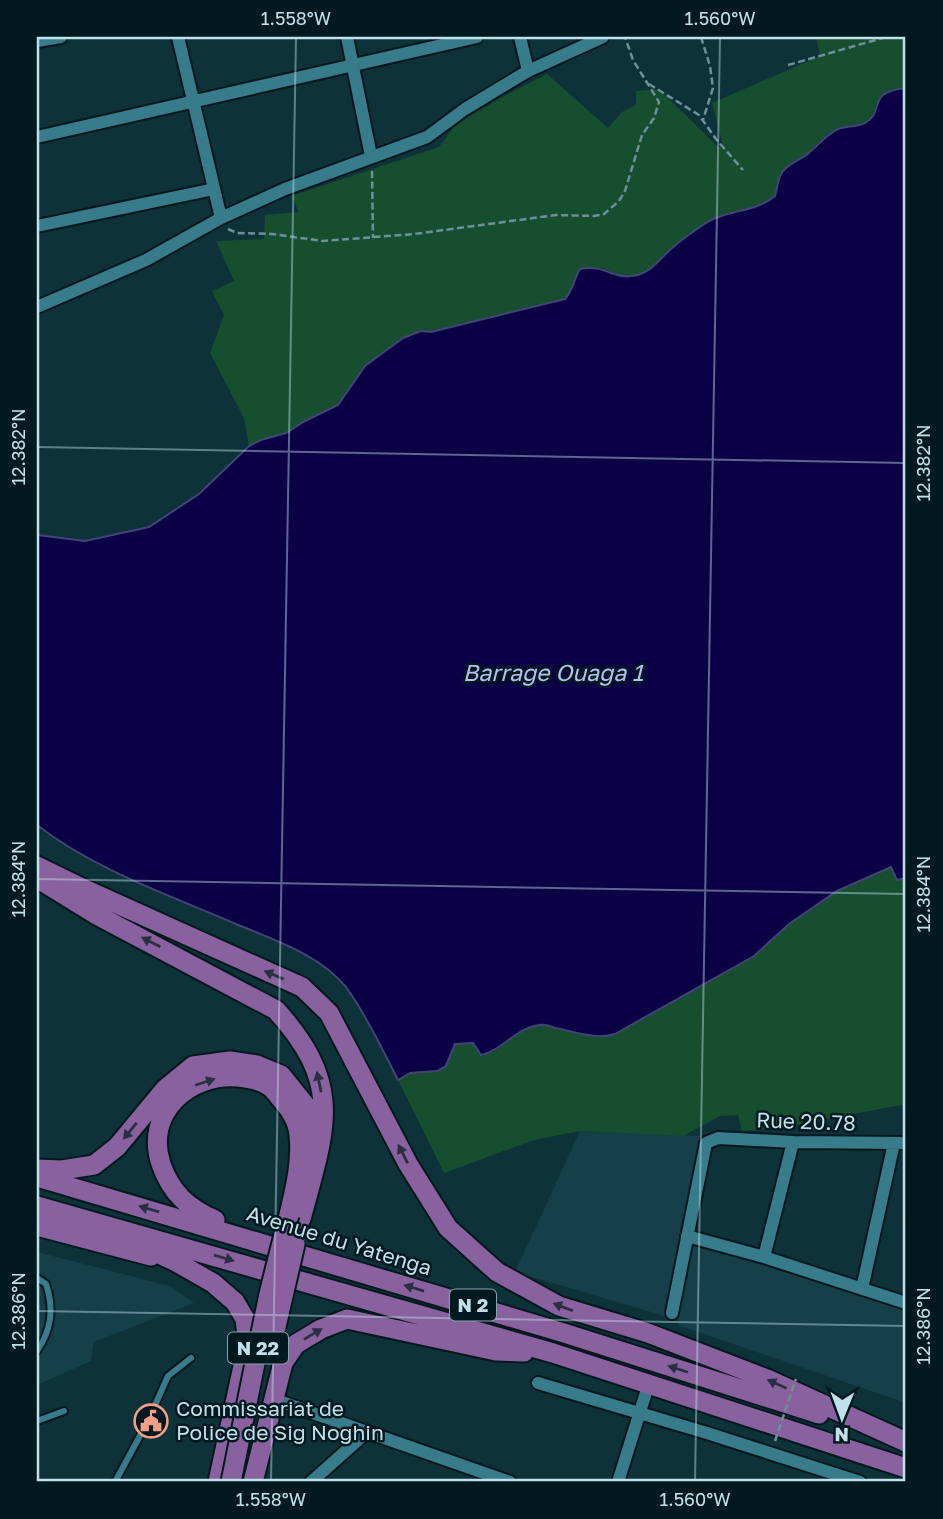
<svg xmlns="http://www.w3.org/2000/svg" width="943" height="1519" font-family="'Golos Text',sans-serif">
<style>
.built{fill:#153f49}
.green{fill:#174e2f}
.water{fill:#0b0045;stroke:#424476;stroke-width:2}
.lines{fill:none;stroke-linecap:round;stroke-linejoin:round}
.service-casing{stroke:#04181d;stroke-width:10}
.minor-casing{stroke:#04181d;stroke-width:16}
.primary-casing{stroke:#04181d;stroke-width:23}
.path{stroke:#6e9099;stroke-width:2.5;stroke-dasharray:7 3.5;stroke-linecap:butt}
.service{stroke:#387b8a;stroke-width:6}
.minor{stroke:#387b8a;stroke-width:12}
.primary{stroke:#89619e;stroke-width:19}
.primary-bridge-casing{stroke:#04181d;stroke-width:23;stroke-linecap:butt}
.path-bridge{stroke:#6e9099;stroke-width:2.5;stroke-dasharray:7 3.5;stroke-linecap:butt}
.primary-bridge{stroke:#89619e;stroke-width:19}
.oneway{fill:#292f45}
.ticks{fill:none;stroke:#c1e1ea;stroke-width:2;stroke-opacity:0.45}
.labels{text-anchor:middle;stroke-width:5;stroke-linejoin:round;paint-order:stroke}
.shield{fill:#00191f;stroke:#87a5ad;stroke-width:2}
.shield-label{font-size:19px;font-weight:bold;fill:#c1e1ea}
.street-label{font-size:21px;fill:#c1e1ea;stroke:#00191f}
.poi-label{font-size:21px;fill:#c1e1ea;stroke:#00191f;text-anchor:start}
.water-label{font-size:23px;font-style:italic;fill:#b4bff1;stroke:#00191f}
.neatline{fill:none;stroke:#c1e1ea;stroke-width:2.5}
.ticks-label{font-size:18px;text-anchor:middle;fill:#c1e1ea}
</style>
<rect width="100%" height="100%" fill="#0e323a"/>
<path class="built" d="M580 1131 700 1136 668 1317 515 1272Z
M692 1239 906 1310V1403L678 1325Z
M37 1252 170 1286 194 1303 94 1342 91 1361 37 1385Z"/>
<path class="green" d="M816 37H906V88L891 90 876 106 873 114 865 123 842 127 828 133 807 154 783 171 778 180 775 196 765 204 672 248 655 266 640 274 630 277 622 276 602 268 590 267 573 281 571 292 565 299 431 332 421 331 404 338 365 366 338 405 305 421 286 433 261 440 249 446 244 418 210 353 224 315 212 291 234 281 216 241 264 239 265 215 299 212 291 196 439 147 456 124 506 95 547 74 608 128 622 112 636 105V91L659 89 718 147 723 145 712 103 820 56Z
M891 866 897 880 906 878V1104L780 1128 742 1131 738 1115 720 1116 683 1136 580 1131 534 1140 444 1173 398 1080 410 1073 437 1071 455 1044 473 1043 494 1052 524 1029 541 1024 592 1036 707 981 754 956 789 924 837 891Z"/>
<path class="water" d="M906 88V878L897 880 891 867 837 891 789 924 754 956 615 1034C595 1040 576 1032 555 1028 550 1026 544 1024 539 1025 516 1028 503 1050 481 1055L473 1043 455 1044 446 1066 437 1071 410 1073 398 1080C384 1052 364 1011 346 987 319 954 274 940 236 924 169 895 95 870 37 825V535L85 541 149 527 199 494 249 446 261 440 286 433 305 421 338 405 365 366 403 338 421 331 431 332 565 299C573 290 574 279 580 269 603 264 614 279 632 276 650 274 659 260 671 249 681 240 694 231 706 223 728 209 755 213 775 196 778 188 777 178 783 171 788 165 798 160 805 156 817 147 825 135 838 129 846 126 857 127 865 123 886 111 865 92 906 88Z"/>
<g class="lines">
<defs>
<path id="service" d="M37 1278 46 1284C54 1308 52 1329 37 1351
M37 1421 64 1411
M115 1482 148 1421 168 1376 191 1358"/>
<path id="minor" d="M178 37 221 218
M347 37 371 156
M520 37 528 71
M37 41 61 37
M37 137 477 37
M37 226 214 189
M37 307 146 260 221 218 285 189 427 137 465 109 528 71 603 37
M687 1236 764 1257 906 1303
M764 1257 793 1142
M862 1289 894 1143
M672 1313 706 1143 718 1138 793 1142 906 1143
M538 1383 707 1433 860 1482
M273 1399 510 1482
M311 1482 366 1433
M618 1482 649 1383"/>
<path id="primary" d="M37 866 82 888 302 987 329 1013 408 1164 448 1228 497 1272 559 1306 648 1333 767 1379 906 1442
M38 879 95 914 276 1010C345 1086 325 1129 301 1219
M37 1169 62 1170 94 1165 117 1147 165 1089 193 1066 230 1061 257 1065 281 1075 306 1106 313 1133V1147
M37 1177 564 1333 819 1414
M37 1206 553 1353 906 1468
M215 1220C188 1208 171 1193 161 1164 144 1113 189 1073 238 1077 248 1078 260 1080 269 1086 273 1089 277 1094 280 1098 289 1108 298 1121 299 1135 302 1162 295 1189 289 1215
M37 1226 151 1256
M138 1244 178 1263 213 1283 235 1302 245 1319 248 1343 218 1482
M253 1482 283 1363 296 1344 321 1329 347 1319 496 1351 524 1352"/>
</defs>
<use href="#service" class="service-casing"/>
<use href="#minor" class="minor-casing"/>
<use href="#primary" class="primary-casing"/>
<path class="path" d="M701 37 710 66 713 88 703 120
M788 65 886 37
M649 84 699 115 716 139 743 170
M372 171 373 238
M228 229 237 233 272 234 323 241 414 234 556 215 594 216 604 214 619 201 625 191 642 135 654 118 659 102 633 60 625 37"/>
<use href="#service" class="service"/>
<use href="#minor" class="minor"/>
<use href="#primary" class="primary"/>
<defs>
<path id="primary-bridge" d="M275 1331 295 1244
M231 1482 269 1294 289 1215"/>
</defs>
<use href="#primary-bridge" class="primary-bridge-casing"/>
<path class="path-bridge" d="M775 1441 796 1379"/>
<use href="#primary-bridge" class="primary-bridge"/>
</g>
<defs><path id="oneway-solid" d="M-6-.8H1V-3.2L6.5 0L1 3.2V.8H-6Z" transform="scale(1.75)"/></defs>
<g class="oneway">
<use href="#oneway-solid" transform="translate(151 942) rotate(-153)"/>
<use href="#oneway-solid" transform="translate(274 975) rotate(-157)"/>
<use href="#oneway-solid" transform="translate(205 1082) rotate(-18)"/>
<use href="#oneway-solid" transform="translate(319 1082) rotate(-102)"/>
<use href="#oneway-solid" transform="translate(130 1131) rotate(129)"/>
<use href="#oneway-solid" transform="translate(403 1154) rotate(-117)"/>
<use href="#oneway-solid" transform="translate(149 1209) rotate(-164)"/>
<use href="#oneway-solid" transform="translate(224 1258) rotate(16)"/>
<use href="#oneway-solid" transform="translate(414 1288) rotate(-163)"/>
<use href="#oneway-solid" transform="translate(563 1307) rotate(-159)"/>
<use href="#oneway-solid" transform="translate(313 1334) rotate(-31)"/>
<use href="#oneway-solid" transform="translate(678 1369) rotate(-162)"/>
<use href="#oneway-solid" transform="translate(777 1384) rotate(-156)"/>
</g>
<path class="ticks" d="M37 447 906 463M37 879 906 894M37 1311 906 1326M271 1482 296 37M695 1482 720 37"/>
<defs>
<symbol id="civic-ring" viewBox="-11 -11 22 22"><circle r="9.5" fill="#00191f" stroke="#f49e88" stroke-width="1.5"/><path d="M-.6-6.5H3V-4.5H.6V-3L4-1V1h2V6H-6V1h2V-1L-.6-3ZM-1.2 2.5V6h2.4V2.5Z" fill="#f49e88"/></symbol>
</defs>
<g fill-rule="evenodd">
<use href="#civic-ring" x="132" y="1402" width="38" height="38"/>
</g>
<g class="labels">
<g class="shield">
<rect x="450" y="1289.5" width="46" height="31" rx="5"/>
<rect x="228" y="1332.5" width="60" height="31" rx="5"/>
</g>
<g class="shield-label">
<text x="473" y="1312">N 2</text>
<text x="258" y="1355">N 22</text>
</g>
<g class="street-label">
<text transform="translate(806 1122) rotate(2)" y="7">Rue 20.78</text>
<text transform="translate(339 1241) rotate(17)" y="7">Avenue du Yatenga</text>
</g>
<g class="poi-label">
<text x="176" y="1416">Commissariat de<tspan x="176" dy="24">Police de Sig Noghin</tspan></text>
</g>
<g class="water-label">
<text x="553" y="681">Barrage Ouaga 1</text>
</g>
</g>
<rect width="943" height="1519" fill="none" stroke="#00191f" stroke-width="77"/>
<g transform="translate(842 1418) rotate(181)" stroke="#00191f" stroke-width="5" paint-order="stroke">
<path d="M0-5L12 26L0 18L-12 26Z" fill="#c1e1ea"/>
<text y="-10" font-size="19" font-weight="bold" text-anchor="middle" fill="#c1e1ea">N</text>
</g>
<rect x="38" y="38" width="866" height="1442" class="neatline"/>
<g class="ticks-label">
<text x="296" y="25">1.558°W</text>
<text x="720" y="25">1.560°W</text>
<text transform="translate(19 447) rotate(-90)" y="6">12.382°N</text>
<text transform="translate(924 463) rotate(-90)" y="6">12.382°N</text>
<text transform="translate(19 879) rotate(-90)" y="6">12.384°N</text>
<text transform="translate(924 894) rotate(-90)" y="6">12.384°N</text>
<text transform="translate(19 1311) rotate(-90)" y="6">12.386°N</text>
<text transform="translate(924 1326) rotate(-90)" y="6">12.386°N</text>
<text x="271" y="1506">1.558°W</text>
<text x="695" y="1506">1.560°W</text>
</g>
</svg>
